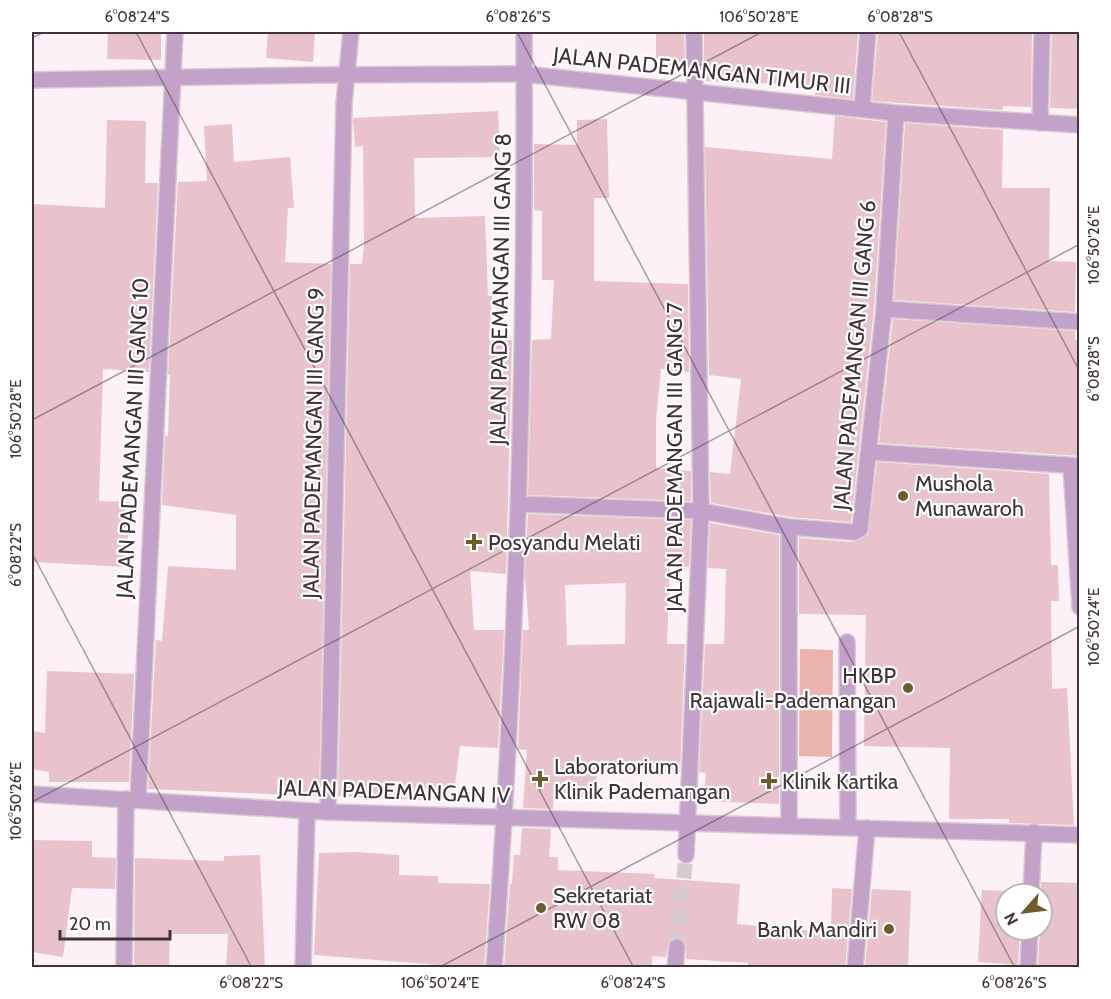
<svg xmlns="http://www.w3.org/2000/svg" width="1111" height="999" font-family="Cabin,sans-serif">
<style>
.green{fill:#ebb3ae}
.building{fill:#e8c3cb;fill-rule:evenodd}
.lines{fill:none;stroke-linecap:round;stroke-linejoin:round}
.minor-tunnel{stroke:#d7cad1;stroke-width:15;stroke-dasharray:15 8;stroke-linecap:butt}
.minor-casing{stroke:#d7cad1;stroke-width:18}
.minor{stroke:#c3a2ca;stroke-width:15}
.ticks{fill:none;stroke:#40333b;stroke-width:1.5;stroke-opacity:0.45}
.poi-dot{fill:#6e5c2a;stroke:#fff;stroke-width:2}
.labels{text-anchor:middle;stroke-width:4.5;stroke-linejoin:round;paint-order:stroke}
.street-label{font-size:22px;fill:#40333b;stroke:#fff}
.poi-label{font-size:22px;fill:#40333b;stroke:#fff;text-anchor:start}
.neatline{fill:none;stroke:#40333b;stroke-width:2}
.ticks-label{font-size:15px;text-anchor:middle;fill:#40333b}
</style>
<rect width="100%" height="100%" fill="#fdf0f7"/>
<path class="green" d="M800 649 833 650 832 757 799 756Z"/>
<path class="building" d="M108 32H161V60L107 59Z
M268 32H315L313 62 266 58Z
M656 32H684L685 65 656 66Z
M704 32H858L853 99 815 95V85L704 81Z
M878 32H1032L1031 107 1003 106V110L872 101Z
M1052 32H1080V109L1050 108Z
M498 111 500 157 414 158 415 218 485 216 488 296H492L489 341 512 340 506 574 470 571 474 630H504L498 748 460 746 455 785 450 784 447 799 424 796V800L338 796 350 264H362L364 246 363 146 355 147 353 118Z
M835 116 886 122 874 308 851 522 790 517 711 503 710 472 730 474 741 379 709 375 705 147 832 159Z
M607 119 609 198H594V281L688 284 689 372 661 369 656 421V468L691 471V501L528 495 532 340 551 339 554 280H542V211L534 210V144L577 145V120Z
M107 120 146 121 145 183H158L149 372 103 369 99 501 129 502 127 567 32 562V204L105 208Z
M905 123 1003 130 1002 188H1050L1049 261 1076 262 1075 312 894 300Z
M232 124 234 162 290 157 294 208H288L285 262 331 264 319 796 148 789 156 640 162 641 168 566 236 570V515L162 505 165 436H168L170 375H168L178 182 207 181 204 126Z
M893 319 1075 331V340H1080V456L879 443Z
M877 462 1049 474 1051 565H1058L1059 601H1051L1052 689 1067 688 1074 825 1009 823V819H949L950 748 864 746 866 615 799 614V538L853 542 868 535Z
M528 514 691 520 689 567 670 566 667 644H685L680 772 598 771 592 799 554 791 553 809 523 808 527 750 518 749 523 630H529L525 576ZM626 583 625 644 567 645 565 585Z
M710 523 779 535V804L704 801 706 773 699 772 705 644H724L726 569 708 568Z
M47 671 134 674 129 782H49V772L32 769V731L45 733Z
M522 828 551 829 549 857H558V870L655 874 654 878 740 884 737 924 813 931 814 926 831 927 832 888 852 889 845 968H748V963L686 959V944L677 937 669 942 666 957 652 956V968H504L510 884H512L514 855H520Z
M32 840 92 841V857L116 858 115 889 72 888 63 957 32 952Z
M356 852 399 855V875L438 876V883L490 884 484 968H439V965L314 955 319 853Z
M260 855 265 968H226L228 934H170L169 968H134L135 858 224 861V856Z
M1041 882 1080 883V968L1038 966 1040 930H1042Z
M872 889 911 891 908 968H865Z
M982 890 1021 892V894H1006V930H1020L1018 965 978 962Z"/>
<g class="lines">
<path class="minor-tunnel" d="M677 947 686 855"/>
<defs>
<path id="minor" d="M32 80 317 75 524 74 896 113 1080 125
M862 109 868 32
M1040 123 1042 32
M884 309 1080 322
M869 452 1080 466
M1071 466 1080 607
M519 504 701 511 789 527 854 532 860 529 884 309 896 113
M847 642 848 828
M32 794 328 812 1080 835
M138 800 175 32
M328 812 344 103 351 32
M789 825V527
M686 855 701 511 694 32
M1031 894 1034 832
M124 968 126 799
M303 968 307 811
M494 968C517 656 526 344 524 32
M675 968 677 947
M855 968 867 828
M1028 968 1030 930"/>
</defs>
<use href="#minor" class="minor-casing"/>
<use href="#minor" class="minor"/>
</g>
<path class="ticks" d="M136 32 634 968M517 32 1015 968M899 32 1080 372M32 38 44 32M32 420 762 32M32 553 252 968M32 802 1080 244M438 968 1080 626"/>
<g class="poi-dot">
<circle cx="903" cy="496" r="6"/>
<path d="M471 533h6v6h6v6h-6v6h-6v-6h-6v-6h6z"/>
<circle cx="908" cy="688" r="6"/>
<path d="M537 770h6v6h6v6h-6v6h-6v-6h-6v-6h6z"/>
<path d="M766 772h6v6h6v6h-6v6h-6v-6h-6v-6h6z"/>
<circle cx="541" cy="908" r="6"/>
<circle cx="889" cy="929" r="6"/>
</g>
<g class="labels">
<g class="street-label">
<text transform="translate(702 70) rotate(6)" y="8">JALAN PADEMANGAN TIMUR III</text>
<text transform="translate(500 289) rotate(-89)" y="8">JALAN PADEMANGAN III GANG 8</text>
<text transform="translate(854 355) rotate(-85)" y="8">JALAN PADEMANGAN III GANG 6</text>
<text transform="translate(132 438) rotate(-87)" y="8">JALAN PADEMANGAN III GANG 10</text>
<text transform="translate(313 443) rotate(-89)" y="8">JALAN PADEMANGAN III GANG 9</text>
<text transform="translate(674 457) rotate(-90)" y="8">JALAN PADEMANGAN III GANG 7</text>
<text transform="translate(394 791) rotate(2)" y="8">JALAN PADEMANGAN IV</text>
</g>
<g class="poi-label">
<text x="915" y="491">Mushola<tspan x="915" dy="25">Munawaroh</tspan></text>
<text x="488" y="550">Posyandu Melati</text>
<text x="896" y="683" text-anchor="end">HKBP<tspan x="896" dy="25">Rajawali-Pademangan</tspan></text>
<text x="554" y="774">Laboratorium<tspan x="554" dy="25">Klinik Pademangan</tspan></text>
<text x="782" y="789">Klinik Kartika</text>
<text x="553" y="903">Sekretariat<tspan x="553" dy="25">RW 08</tspan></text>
<text x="877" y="937" text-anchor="end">Bank Mandiri</text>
</g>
</g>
<rect width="1111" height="999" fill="none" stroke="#ffffff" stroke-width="66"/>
<g transform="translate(1024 912) rotate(242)"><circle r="28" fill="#ffffff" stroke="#b3adb1" stroke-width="1.5"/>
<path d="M0-4.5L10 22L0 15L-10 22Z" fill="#6e5c2a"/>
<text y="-9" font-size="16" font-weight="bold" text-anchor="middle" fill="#40333b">N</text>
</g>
<path d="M60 930v9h110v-9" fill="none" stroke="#40333b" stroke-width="3"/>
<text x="69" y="930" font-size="18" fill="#40333b" stroke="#ffffff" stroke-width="4.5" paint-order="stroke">20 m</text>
<rect x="33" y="33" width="1045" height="933" class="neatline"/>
<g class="ticks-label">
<text x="137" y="22">6°08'24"S</text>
<text x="518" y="22">6°08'26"S</text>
<text x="759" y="22">106°50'28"E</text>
<text x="900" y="22">6°08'28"S</text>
<text transform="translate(1094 245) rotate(-90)" y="5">106°50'26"E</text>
<text transform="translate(1094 369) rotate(-90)" y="5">6°08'28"S</text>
<text transform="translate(16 419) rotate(-90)" y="5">106°50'28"E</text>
<text transform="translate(16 555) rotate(-90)" y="5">6°08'22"S</text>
<text transform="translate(1094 627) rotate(-90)" y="5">106°50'24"E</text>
<text transform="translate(16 801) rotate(-90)" y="5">106°50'26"E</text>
<text x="251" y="988">6°08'22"S</text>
<text x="440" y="988">106°50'24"E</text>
<text x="633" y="988">6°08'24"S</text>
<text x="1014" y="988">6°08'26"S</text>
</g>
</svg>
